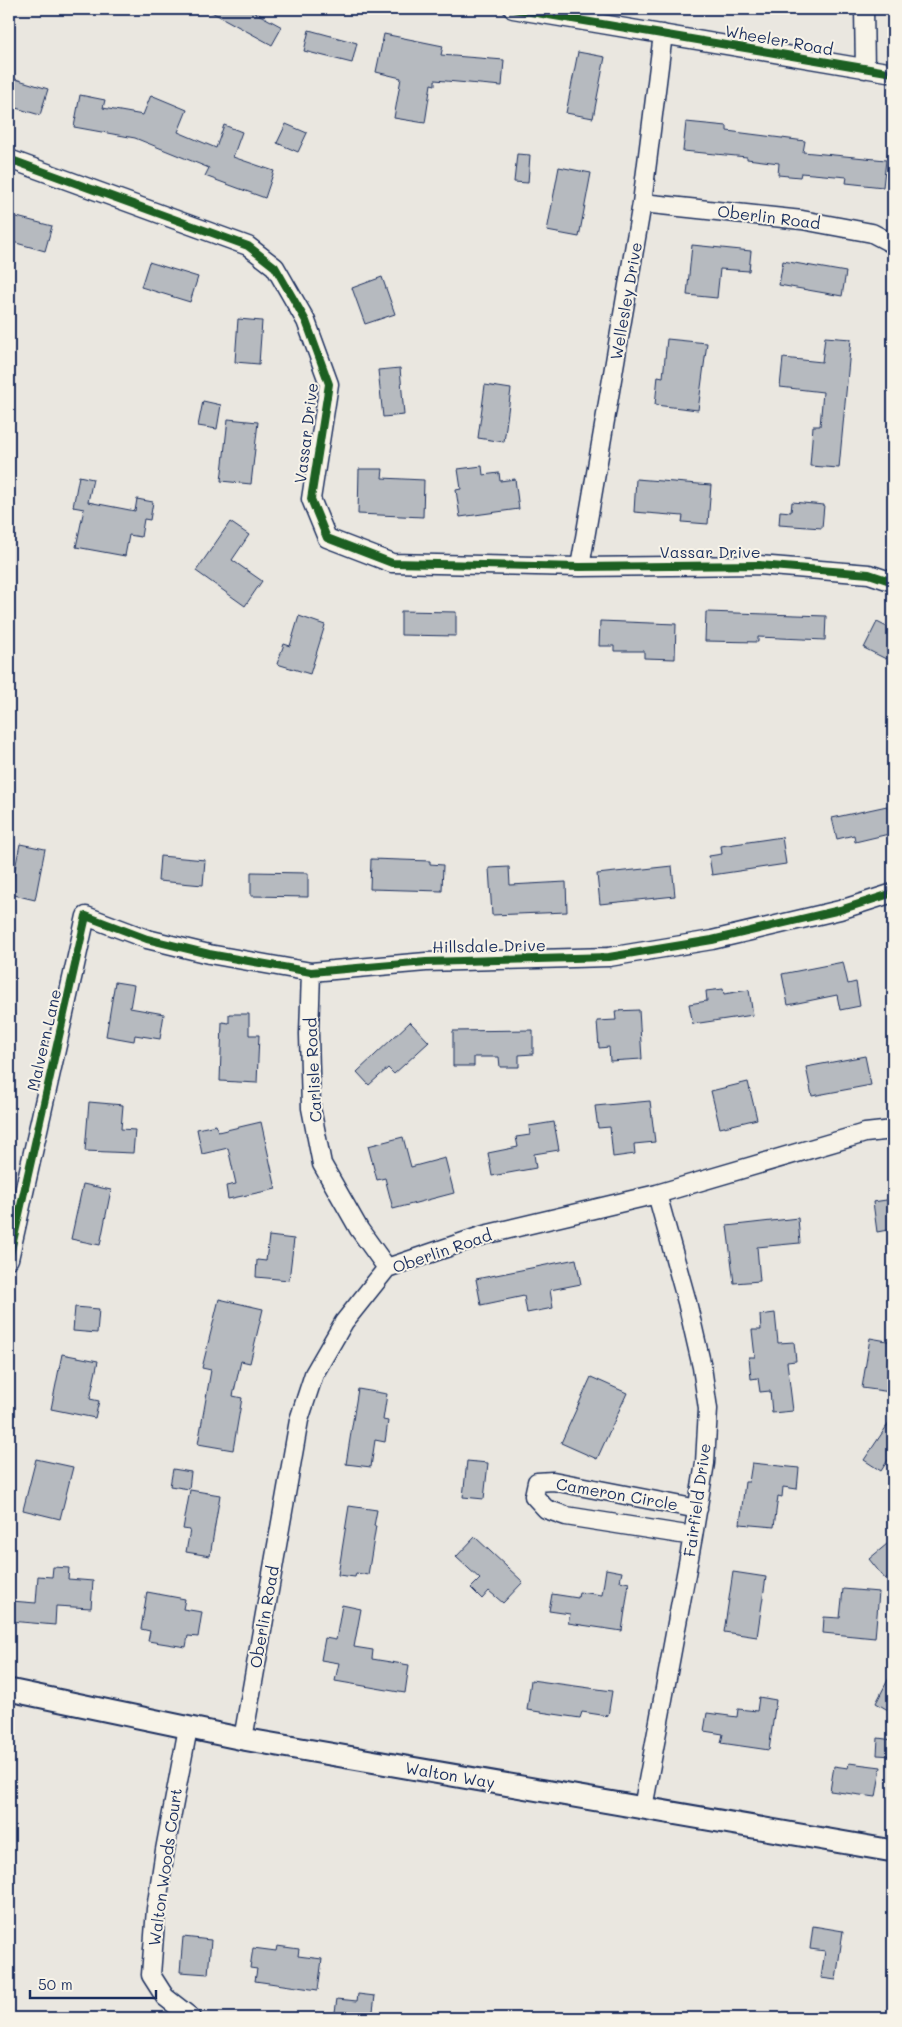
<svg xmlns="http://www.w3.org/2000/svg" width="902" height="2027" font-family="Mali,sans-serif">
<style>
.building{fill:#b6babf;stroke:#1b2f5e}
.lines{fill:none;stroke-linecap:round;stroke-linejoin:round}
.minor-casing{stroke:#1b2f5e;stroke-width:21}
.major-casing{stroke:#1b2f5e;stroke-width:25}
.minor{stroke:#f7f3e8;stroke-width:18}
.major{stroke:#f7f3e8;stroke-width:21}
.cycleway-casing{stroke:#f7f3e8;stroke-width:11}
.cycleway{stroke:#1b5e20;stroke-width:8}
.labels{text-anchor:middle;stroke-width:4;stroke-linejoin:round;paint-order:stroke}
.street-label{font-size:16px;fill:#1b2f5e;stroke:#f7f3e8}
</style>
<rect width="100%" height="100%" fill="#eae7e0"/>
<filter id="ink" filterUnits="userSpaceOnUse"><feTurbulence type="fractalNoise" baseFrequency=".02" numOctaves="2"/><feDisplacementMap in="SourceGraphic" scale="10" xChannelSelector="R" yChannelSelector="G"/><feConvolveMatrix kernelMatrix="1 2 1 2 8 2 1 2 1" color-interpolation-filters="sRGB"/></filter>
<g filter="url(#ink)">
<path class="building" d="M206 9H249L282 27 272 45Z
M309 30 357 43 352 63 304 51Z
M384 34 443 46 441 55 504 60 502 86 435 80V85L431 84 425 123 394 118 401 78 376 72Z
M578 52 605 57 593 118 566 113Z
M9 77 48 89 40 115 9 106Z
M80 95 105 100 103 108 143 115 151 95 187 110 178 132 216 148 224 125 242 132 233 157 274 171 265 198 205 176 209 168 135 138 74 127Z
M686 122 727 126V131L805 141 803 152 886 160 883 187 846 183 847 177 801 173 800 177 778 175 779 163 747 159V157L683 151Z
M286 124 307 133 298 152 277 143Z
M517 154 530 155 528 183 514 182Z
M559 167 591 173 579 237 547 231Z
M9 215 52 226 45 251 9 241Z
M692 245 751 251 749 271 720 269 717 298 687 295Z
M783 261 846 272 842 296 779 285Z
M149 262 198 277 190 302 141 287Z
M382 277 395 314 365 324 352 288Z
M238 319 262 321 259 364 235 362Z
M825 337 851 339 839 468 810 466 813 426H820L823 392 780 387 783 358 822 362Z
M667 339 707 343 698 410 655 405 658 376 663 377Z
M400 368 404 415 383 417 378 370Z
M485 385 511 389 504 442 478 438Z
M203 401 221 405 217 429 198 426Z
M228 419 258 422 251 484 221 481Z
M482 466 483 475 499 473 500 481 515 479 519 509 460 517 456 490 461 489 458 469Z
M359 469H383L382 478 424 480 423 517 358 514Z
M79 476 93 479 88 502 135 511 137 499 153 502 150 520 144 519 141 537 129 535 125 556 76 547 84 509 73 507Z
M636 479 711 485 708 524 682 522 683 516 634 512Z
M792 502 824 505 822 528 779 525 780 511 791 512Z
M230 522 249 535 232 560 262 581 245 606 196 571Z
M401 611 456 612V636L401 635Z
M706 612 826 616 825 640 758 637V642L705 641Z
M299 616 325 625 310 674 277 664 284 644 290 646Z
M600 621 676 624 675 659 644 658V651H614V646H599Z
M877 622 893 630V659L888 657 886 659 864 648Z
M887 806 893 833 855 842 854 835 837 839 832 818Z
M782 837 786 864 712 875 709 856 722 854 721 846Z
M20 844 45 849 35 900 10 894Z
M160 856 205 860 203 885 158 881Z
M371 859 430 861V864L443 865 442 891 370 889Z
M672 866 675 896 600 904 597 874Z
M509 867 510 885 566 882 567 912 492 915 489 868Z
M251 872 308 873V897L251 896Z
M843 962 848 984 856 982 860 1006 840 1010 837 995 788 1005 782 974Z
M115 982 134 985 130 1008 164 1014 160 1039 135 1035 134 1041 106 1036Z
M723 989 724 994 749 990 753 1015 693 1024 689 1004 707 1001 706 991Z
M639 1010 642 1059 610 1061 609 1047 599 1048 597 1021 616 1020 615 1011Z
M229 1014H249V1035H259L257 1083 220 1081 222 1022 229 1023Z
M410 1022 429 1042 394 1074 388 1068 369 1085 357 1072Z
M533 1030V1054L519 1055V1067H500L499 1057H474V1066H453V1031Z
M865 1056 871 1085 812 1096 806 1067Z
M748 1082 757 1119 720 1128 711 1091Z
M650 1101 655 1142 634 1144 635 1154 613 1157 610 1127 598 1128 595 1106Z
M89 1102 123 1105 121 1129 135 1130 133 1153 85 1151Z
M261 1122 276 1189 228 1199 226 1186 236 1184 228 1148 202 1154 197 1129 216 1125 218 1132Z
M554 1122 559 1150 534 1154 536 1168 492 1176 488 1153 518 1147 516 1137 530 1135 529 1126Z
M403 1137 411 1167 445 1158 454 1193 393 1209 385 1178 377 1180 368 1146Z
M83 1184 111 1190 100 1245 71 1239Z
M893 1199V1229L877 1232 873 1202Z
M798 1218 800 1243 757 1247 760 1281 734 1283 727 1226Z
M269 1236 294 1239 289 1280 256 1277 257 1260 266 1261Z
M576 1259 581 1284 550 1290 553 1308 527 1313 524 1296 481 1305 476 1279Z
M219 1299 263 1309 250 1363 241 1361 233 1396 242 1398 233 1450 198 1444 211 1370 202 1368Z
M75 1307 99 1309 97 1333 73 1331Z
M775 1313 778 1343 794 1342 796 1361 787 1362 793 1411 772 1413 770 1391 760 1392 758 1378 751 1379 749 1357H755L752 1330H761L760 1315Z
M870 1338 893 1342V1379L891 1392 862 1388Z
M62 1354 98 1361 90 1399 99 1401 95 1418 51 1409Z
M591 1377 627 1393 597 1459 561 1443Z
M358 1389 387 1394 383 1420 388 1421 385 1442 375 1440 371 1467 346 1464Z
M893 1417V1452L881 1471 864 1460Z
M36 1459 73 1467 60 1519 23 1510Z
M467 1461 488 1463 484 1499 463 1497Z
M752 1463 799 1468 797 1489 783 1487 782 1497 778 1496 774 1527 740 1524 745 1482H749Z
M173 1469 191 1472 189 1489 170 1486Z
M190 1490 220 1495 210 1556 186 1552 190 1530 183 1529Z
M349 1506 377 1510 374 1526H376L368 1575 356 1573 355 1577 338 1575Z
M475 1537 523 1582 503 1603 489 1591 482 1599 471 1588 480 1579 456 1557Z
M893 1539V1572L885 1579 869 1559Z
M53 1567 69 1568 68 1579 93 1581 91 1608 56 1606 55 1625 10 1621 11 1601 36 1603 38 1576 52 1577Z
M606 1569 622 1572 620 1581 629 1583 622 1631 568 1623 570 1614 549 1611 552 1594 578 1598 579 1592 602 1595Z
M733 1572 766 1577 757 1637 724 1632Z
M843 1589 879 1592 875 1638 823 1633 824 1617 840 1618Z
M147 1592 185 1599 183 1609 202 1612 198 1637 188 1636 186 1647 148 1641 150 1631 141 1629Z
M342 1605 361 1609 354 1647 373 1650 372 1659 409 1665 405 1693 335 1681 339 1663 321 1660 325 1638 336 1640Z
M893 1670V1713L876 1703Z
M531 1680 612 1691 608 1716 582 1712 580 1718 527 1710Z
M759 1697 776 1700 769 1750 721 1743 723 1734 704 1731 707 1713 737 1717 738 1709 757 1711Z
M878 1738 893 1740V1756L877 1755Z
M849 1763 881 1767 876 1797 830 1791 834 1766 848 1768Z
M813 1926 843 1931 836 1980 821 1978 825 1951 810 1949Z
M183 1937 211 1940 208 1974 180 1972Z
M277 1946 299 1949 298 1956 322 1959 318 1990 255 1981 257 1969 250 1968 253 1948 276 1951Z
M358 1994 375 1996 372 2018H334L337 1999 357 2001Z"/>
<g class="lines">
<defs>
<path id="minor" d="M513 9 893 73
M864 9 865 69
M9 159 248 246 275 267 306 321 329 384 311 499 327 538 392 563 580 567 759 565 869 574 893 582
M642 203 802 220 872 233 893 244
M580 567 642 203 663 34
M311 972 309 1034 311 1108 322 1164 359 1229 387 1268
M9 1259 86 916 147 939 209 954 311 972 426 962 609 957 712 940 840 910 893 893
M693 1536 566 1516 546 1509 534 1496 537 1482 553 1481 698 1509
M188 1728 165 1850 156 1909 151 1975 165 1997 192 2018
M243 1739 299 1420 314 1374 344 1322 387 1268 484 1235 657 1194 865 1133 893 1130
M643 1808 693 1536 705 1463 708 1409 702 1367 687 1302 657 1194"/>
<path id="major" d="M9 1690 243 1739 893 1851"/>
</defs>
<use href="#minor" class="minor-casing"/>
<use href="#major" class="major-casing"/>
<use href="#minor" class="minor"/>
<use href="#major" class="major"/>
<defs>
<path id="cycleway" d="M513 9 893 73
M9 159 248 246 275 267 306 321 329 384 311 499 327 538 392 563 580 567 759 565 869 574 893 582
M9 1259 86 916 147 939 209 954 311 972 426 962 609 957 712 940 840 910 893 893"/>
</defs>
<use href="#cycleway" class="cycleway-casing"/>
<use href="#cycleway" class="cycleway"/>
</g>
</g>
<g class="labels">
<g class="street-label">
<text transform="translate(779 40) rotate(10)" y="6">Wheeler Road</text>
<text transform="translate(769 217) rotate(7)" y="6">Oberlin Road</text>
<text transform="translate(626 301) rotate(-80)" y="6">Wellesley Drive</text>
<text transform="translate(306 433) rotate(-83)" y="6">Vassar Drive</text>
<text x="710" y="558">Vassar Drive</text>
<text transform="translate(489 946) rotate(-1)" y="6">Hillsdale Drive</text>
<text transform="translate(44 1040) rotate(-77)" y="6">Malvern Lane</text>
<text transform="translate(313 1070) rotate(-93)" y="6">Carlisle Road</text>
<text transform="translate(442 1251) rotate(-19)" y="6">Oberlin Road</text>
<text transform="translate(617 1494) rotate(10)" y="6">Cameron Circle</text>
<text transform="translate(697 1500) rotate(-82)" y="6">Fairfield Drive</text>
<text transform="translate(264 1617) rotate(-80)" y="6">Oberlin Road</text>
<text transform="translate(450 1775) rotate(10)" y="6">Walton Way</text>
<text transform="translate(165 1867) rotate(-82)" y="6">Walton Woods Court</text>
</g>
</g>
<rect width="902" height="2027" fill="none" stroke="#f7f3e8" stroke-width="30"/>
<rect x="15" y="15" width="872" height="1997" fill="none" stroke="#1b2f5e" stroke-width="2" filter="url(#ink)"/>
<path d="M30 1990v8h126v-8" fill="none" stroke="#1b2f5e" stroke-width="2.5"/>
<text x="38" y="1990" font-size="15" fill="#1b2f5e" stroke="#f7f3e8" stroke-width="4" paint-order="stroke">50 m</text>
</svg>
